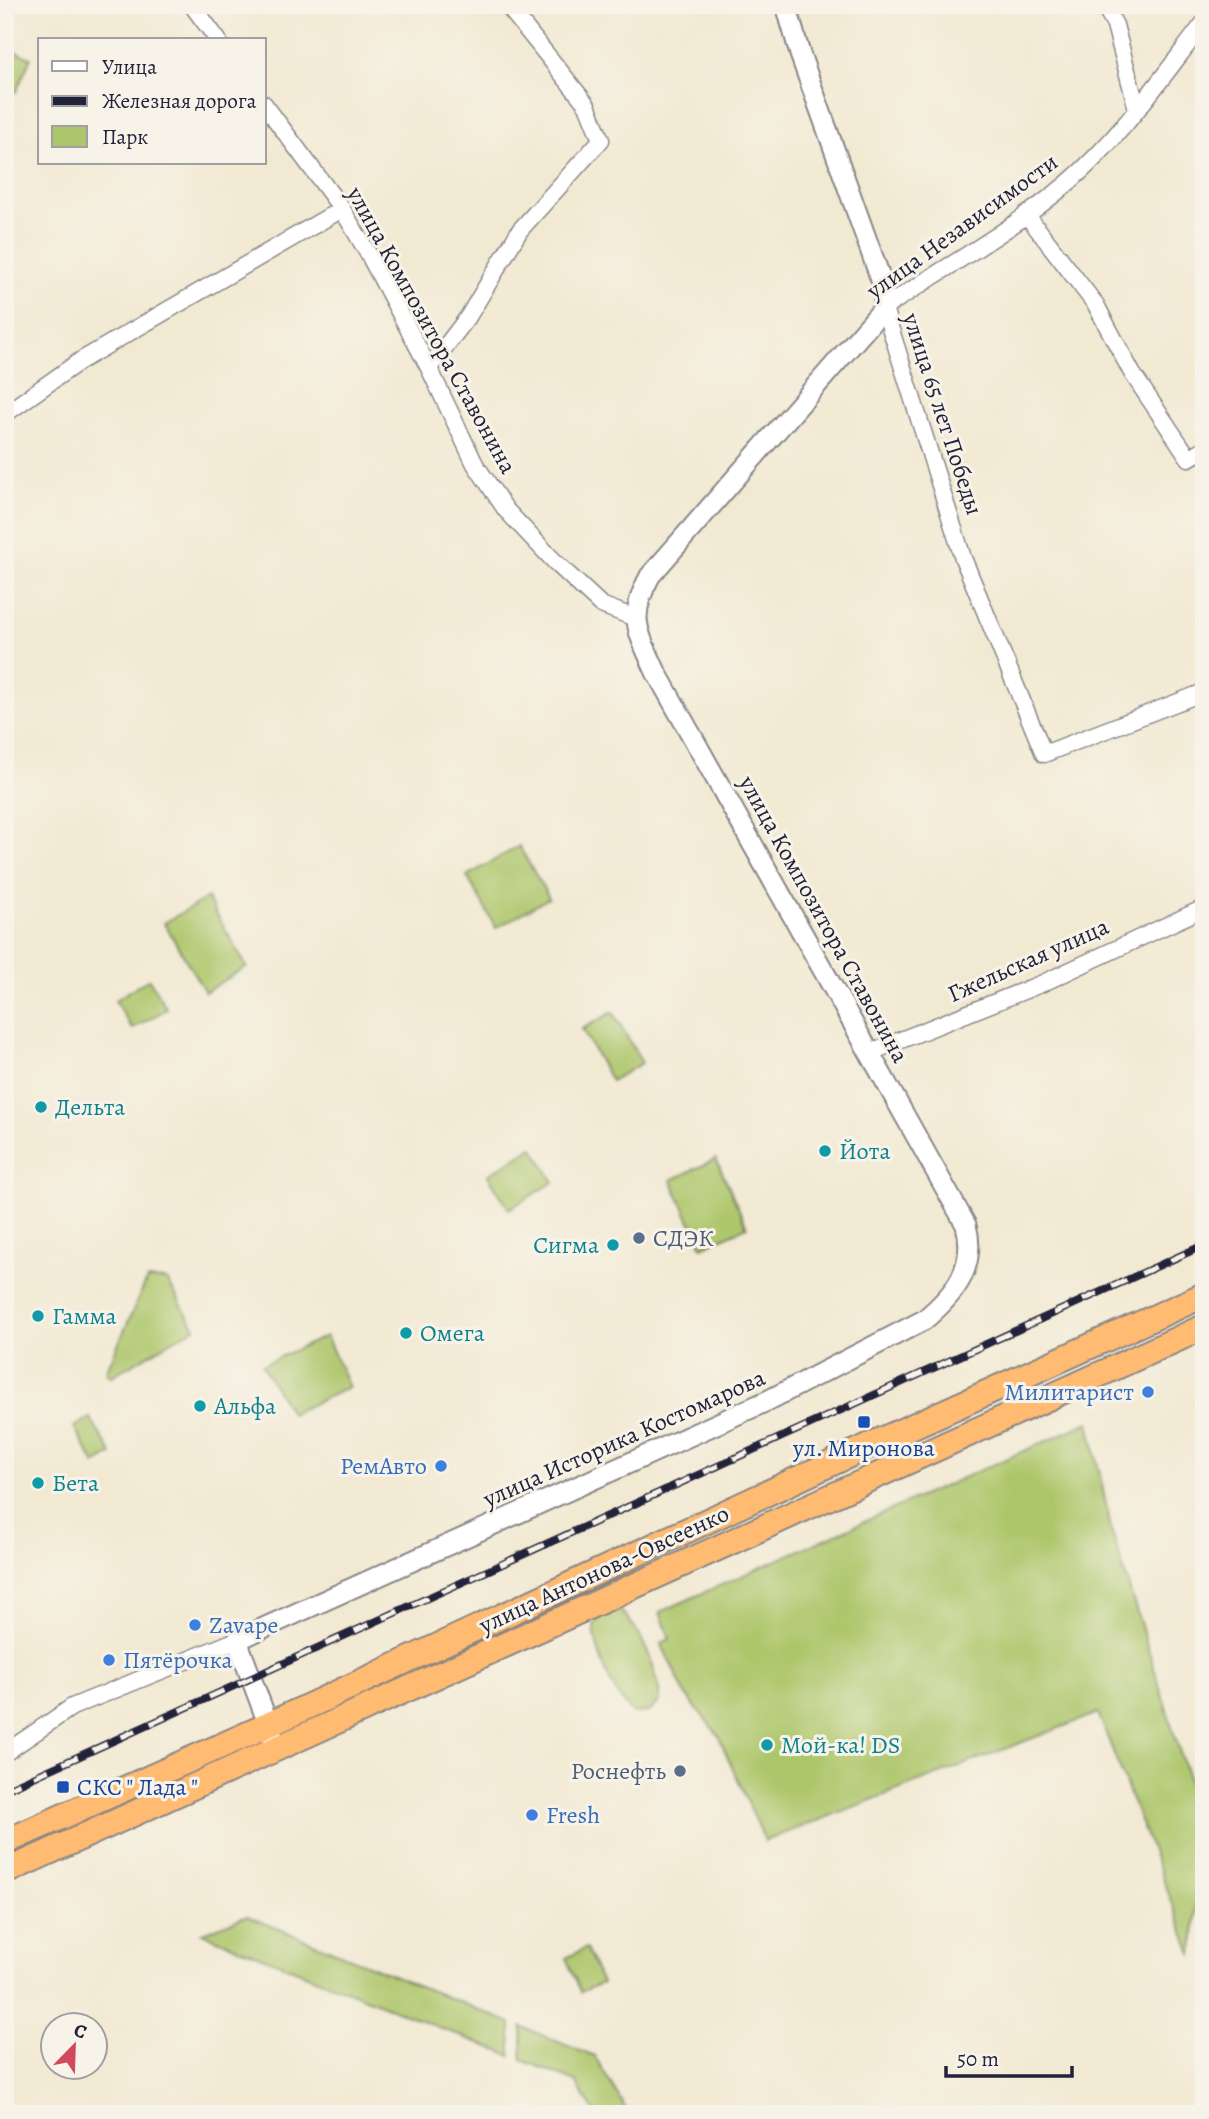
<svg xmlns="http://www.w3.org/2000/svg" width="1209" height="2119" font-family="Alegreya,serif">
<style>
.green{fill:#adc66b;stroke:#687453;stroke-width:2}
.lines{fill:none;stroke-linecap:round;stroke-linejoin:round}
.minor-casing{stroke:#8a8686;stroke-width:19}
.tertiary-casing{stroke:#8a8686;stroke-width:23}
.trunk-casing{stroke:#8a8686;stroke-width:28}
.minor{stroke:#fff;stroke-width:16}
.tertiary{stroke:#fff;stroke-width:19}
.trunk{stroke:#ffbb71;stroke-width:24}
.rail-casing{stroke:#22223b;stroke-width:8}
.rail{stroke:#f7f3e8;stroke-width:5;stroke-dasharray:16;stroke-linecap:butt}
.culture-dot{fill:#0f9aa8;stroke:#f7f3e8;stroke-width:2.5}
.service-dot{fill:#5c6f8a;stroke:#f7f3e8;stroke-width:2.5}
.shop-dot{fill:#3f7fe0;stroke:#f7f3e8;stroke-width:2.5}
.transit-dot{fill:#1a4fb4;stroke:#f7f3e8;stroke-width:2.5}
.labels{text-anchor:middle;stroke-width:6;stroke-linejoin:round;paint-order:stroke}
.street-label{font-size:24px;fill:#22223b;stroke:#f7f3e8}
.culture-label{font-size:24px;fill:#0d838f;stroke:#f7f3e8;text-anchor:start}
.service-label{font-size:24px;fill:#4e5e75;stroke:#f7f3e8;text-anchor:start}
.shop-label{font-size:24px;fill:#366cbe;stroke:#f7f3e8;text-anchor:start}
.transit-label{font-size:24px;fill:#164399;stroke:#f7f3e8}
</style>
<rect width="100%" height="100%" fill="#f7f3e8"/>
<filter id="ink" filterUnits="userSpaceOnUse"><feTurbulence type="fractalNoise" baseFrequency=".0143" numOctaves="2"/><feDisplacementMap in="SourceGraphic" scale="14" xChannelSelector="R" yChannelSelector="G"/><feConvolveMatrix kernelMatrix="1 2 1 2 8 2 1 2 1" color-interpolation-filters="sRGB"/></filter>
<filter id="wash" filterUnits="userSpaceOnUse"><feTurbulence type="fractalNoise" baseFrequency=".00686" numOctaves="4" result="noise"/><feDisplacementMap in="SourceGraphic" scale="28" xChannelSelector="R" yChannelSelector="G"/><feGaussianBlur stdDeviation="1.57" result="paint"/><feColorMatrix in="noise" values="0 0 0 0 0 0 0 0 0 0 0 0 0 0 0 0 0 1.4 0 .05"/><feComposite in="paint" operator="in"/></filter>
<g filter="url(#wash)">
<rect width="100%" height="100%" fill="#f2e9d2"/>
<path class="green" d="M5 47 31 58 16 92 5 87Z
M519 846 549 898 496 928 467 876Z
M207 898 247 967 205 992 164 923Z
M149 979 167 1009 132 1029 115 1000Z
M613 1012 642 1063 611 1081 582 1029Z
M533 1147 554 1182 509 1209 488 1175Z
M716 1159 747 1227 702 1247 671 1180Z
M147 1279 167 1280 195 1328 110 1377 106 1372Z
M326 1336 349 1387 291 1414 262 1365Z
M90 1418 112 1454 95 1464 74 1427Z
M1089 1422 1111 1529 1201 1820 1193 1956 1098 1713 765 1841 718 1735 685 1694 661 1643 670 1639 660 1612Z
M621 1611C642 1631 659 1672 660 1701L649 1712 633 1713C612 1694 595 1652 594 1624L605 1612Z
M247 1916 511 2023V2056L202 1933Z
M586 1948 602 1983 581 1992 566 1958Z
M522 2027 595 2057 629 2114H595L576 2082 522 2060Z"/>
</g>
<g filter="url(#ink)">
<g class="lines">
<defs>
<path id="minor" d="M192 5 218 40
M1104 5 1115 25 1137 109
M1204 23C1162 77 1121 137 1069 182 1013 230 945 267 884 308L963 558 1044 754 1204 692
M264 104 342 209 369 255 429 368 475 464 506 510 556 563 601 605 635 618
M1026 214 1096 305 1132 373 1189 458 1204 449
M429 368 468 317 520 230 601 140 587 105 507 5
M5 414 80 361 342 209
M871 1052 1043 983 1204 908
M5 1753 72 1707 237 1640"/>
<path id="tertiary" d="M273 1737 237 1640 767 1401 924 1320C955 1294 977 1267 966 1225L656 672C638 631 627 619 650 576L884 308V288L800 54 786 5"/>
<path id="trunk" d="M5 1842 268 1725 875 1443 1204 1295
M5 1872 1204 1327"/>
</defs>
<use href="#minor" class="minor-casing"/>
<use href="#tertiary" class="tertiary-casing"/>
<use href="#trunk" class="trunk-casing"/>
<use href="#minor" class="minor"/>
<use href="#tertiary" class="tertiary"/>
<use href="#trunk" class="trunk"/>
<defs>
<path id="rail" d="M5 1790 1204 1245"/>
</defs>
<use href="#rail" class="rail-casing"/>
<use href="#rail" class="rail"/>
</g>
</g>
<g class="culture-dot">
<circle cx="41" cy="1107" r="7"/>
<circle cx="825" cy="1151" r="7"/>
<circle cx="613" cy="1245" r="7"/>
<circle cx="38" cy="1316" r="7"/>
<circle cx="406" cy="1333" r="7"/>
<circle cx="200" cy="1406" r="7"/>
<circle cx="38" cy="1483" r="7"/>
<circle cx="767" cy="1745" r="7"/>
</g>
<g class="service-dot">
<circle cx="639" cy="1238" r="7"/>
<circle cx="680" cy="1771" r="7"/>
</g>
<g class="shop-dot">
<circle cx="1148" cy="1392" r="7"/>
<circle cx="441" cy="1466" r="7"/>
<circle cx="195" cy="1625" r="7"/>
<circle cx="109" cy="1660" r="7"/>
<circle cx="532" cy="1815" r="7"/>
</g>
<g class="transit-dot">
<rect x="857" y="1415" width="14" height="14" rx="3.5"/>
<rect x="56" y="1780" width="14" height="14" rx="3.5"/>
</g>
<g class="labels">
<g class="street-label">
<text transform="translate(962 226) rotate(-36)" y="8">улица Независимости</text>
<text transform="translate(432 330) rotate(61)" y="8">улица Композитора Ставонина</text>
<text transform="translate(943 414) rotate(72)" y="8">улица 65 лет Победы</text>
<text transform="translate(824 919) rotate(61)" y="8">улица Композитора Ставонина</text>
<text transform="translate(1028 960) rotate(-24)" y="8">Гжельская улица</text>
<text transform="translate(624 1438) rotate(-24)" y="8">улица Историка Костомарова</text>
<text transform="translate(604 1569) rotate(-25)" y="8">улица Антонова-Овсеенко</text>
</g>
<g class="culture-label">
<text x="55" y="1115">Дельта</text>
<text x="839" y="1159">Йота</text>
<text x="599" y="1253" text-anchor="end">Сигма</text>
<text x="52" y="1324">Гамма</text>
<text x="420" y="1341">Омега</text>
<text x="214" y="1414">Альфа</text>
<text x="52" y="1491">Бета</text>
<text x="781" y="1753">Мой-ка! DS</text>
</g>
<g class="service-label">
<text x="653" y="1246">СДЭК</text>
<text x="666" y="1779" text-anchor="end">Роснефть</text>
</g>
<g class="shop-label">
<text x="1134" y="1400" text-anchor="end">Милитарист</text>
<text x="427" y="1474" text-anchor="end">РемАвто</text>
<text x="209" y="1633">Zavape</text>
<text x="123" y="1668">Пятёрочка</text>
<text x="546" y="1823">Fresh</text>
</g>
<g class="transit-label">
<text x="864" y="1456">ул. Миронова</text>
<text x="77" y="1795" text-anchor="start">СКС " Лада "</text>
</g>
</g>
<rect width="1209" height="2119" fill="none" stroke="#f7f3e8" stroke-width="28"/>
<rect x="38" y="38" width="228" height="126" fill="#f7f3e8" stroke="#a29fa3" stroke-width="2"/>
<rect x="52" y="61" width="35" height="10" fill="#ffffff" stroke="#a29fa3" stroke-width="2"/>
<text x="102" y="74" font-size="21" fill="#22223b">Улица</text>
<rect x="52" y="96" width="35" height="10" fill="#22223b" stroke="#a29fa3" stroke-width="2"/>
<text x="102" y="108" font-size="21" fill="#22223b">Железная дорога</text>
<rect x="52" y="126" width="35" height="21" fill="#adc66b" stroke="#a29fa3" stroke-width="2"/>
<text x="102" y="144" font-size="21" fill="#22223b">Парк</text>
<g transform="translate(74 2046) rotate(23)"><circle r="33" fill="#f7f3e8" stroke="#a29fa3" stroke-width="2"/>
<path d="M0-5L12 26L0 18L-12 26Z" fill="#d1495b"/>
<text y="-10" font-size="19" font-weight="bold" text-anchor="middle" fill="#22223b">С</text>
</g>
<path d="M946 2066v10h126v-10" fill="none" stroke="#22223b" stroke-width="3.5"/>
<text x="957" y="2066" font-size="21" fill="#22223b" stroke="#f7f3e8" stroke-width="5" paint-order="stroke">50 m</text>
</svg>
